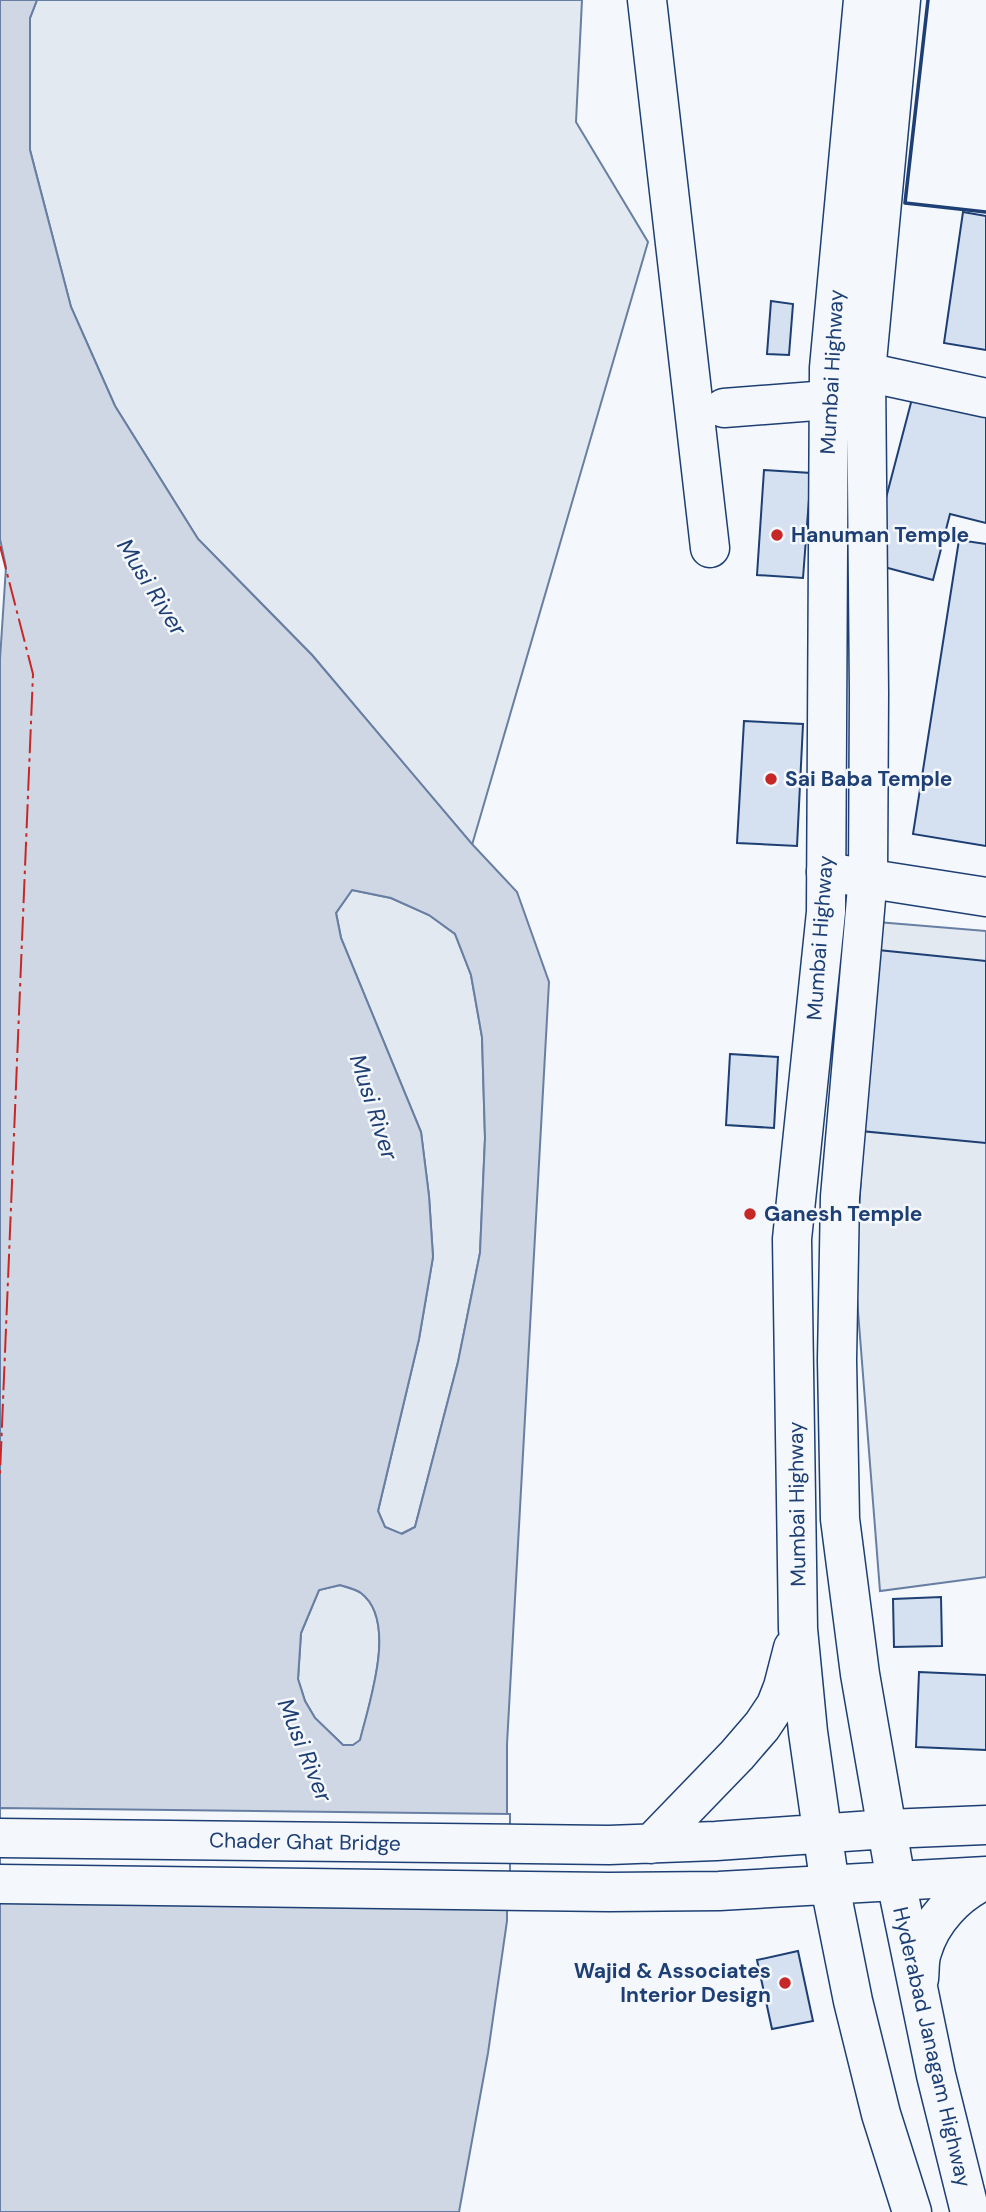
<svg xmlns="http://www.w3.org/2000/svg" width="986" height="2212" font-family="'DM Sans',sans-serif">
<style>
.green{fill:#e3e9f0;stroke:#687fa3;stroke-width:2}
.water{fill:#cfd7e4;stroke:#687fa3;stroke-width:2;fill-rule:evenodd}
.pier{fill:#f4f7fb;stroke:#687fa3;stroke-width:2}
.building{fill:#d5e0f0;stroke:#1d3f73;stroke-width:2}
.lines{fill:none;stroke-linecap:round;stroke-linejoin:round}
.minor-casing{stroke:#1d3f73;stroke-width:41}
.major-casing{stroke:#1d3f73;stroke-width:41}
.highway-casing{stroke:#1d3f73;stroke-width:41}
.minor{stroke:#f4f7fb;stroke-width:38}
.major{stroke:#f4f7fb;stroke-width:38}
.highway{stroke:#f4f7fb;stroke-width:38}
.wall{stroke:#1d3f73;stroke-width:3.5}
.power{stroke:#c62828;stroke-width:2;stroke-dasharray:24 5 3.5 5;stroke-linecap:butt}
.poi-dot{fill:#c62828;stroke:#f4f7fb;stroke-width:2.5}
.labels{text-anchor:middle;stroke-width:5;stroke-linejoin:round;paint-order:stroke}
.street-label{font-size:21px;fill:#1d3f73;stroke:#f4f7fb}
.poi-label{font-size:21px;font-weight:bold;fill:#1d3f73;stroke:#f4f7fb;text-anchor:start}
.water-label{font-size:23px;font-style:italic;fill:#1d3f73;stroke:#f4f7fb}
</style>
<rect width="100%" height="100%" fill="#f4f7fb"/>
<path class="green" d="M37 0H582L576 122 648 242 472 845 312 655 198 539 115 406 71 307 30 150V18Z
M352 890 391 898 429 915 455 934 471 975 482 1037 485 1138 480 1253 458 1362 415 1527 401 1534 385 1527 378 1511 419 1339 433 1257 429 1196 421 1132 341 938 336 913Z
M877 922 986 931V1577L880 1591 855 1273Z
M340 1585C346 1587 355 1589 361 1593 398 1621 369 1703 360 1741L353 1745H343L315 1718 305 1701 298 1679 301 1633 319 1590Z"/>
<path class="water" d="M0 0H37L30 18V150L71 307 115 406 198 539 312 655 472 844 517 892 549 982 507 1744V1921L488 2053 459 2212H0V659L6 567 0 539ZM352 890 391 898 429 915 455 934 471 975 482 1037 485 1138 480 1253 458 1362 415 1527 402 1534 385 1527 378 1511 419 1339 433 1257 429 1196 421 1132 341 938 336 913ZM340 1585C346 1587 356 1589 361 1593 398 1621 369 1703 360 1740L353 1745H343L315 1718 305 1701 298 1679 301 1633 319 1590Z"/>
<path class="pier" d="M0 1808 510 1814V1905L0 1900Z"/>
<path class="building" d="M963 212 986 216V350L944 343Z
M771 301 793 304 789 355 767 354Z
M913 395 986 414V523L950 514 933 580 869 563Z
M764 470 811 473 803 578 757 575Z
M959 540 986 544V846L913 834Z
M744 721 803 724 797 846 737 843Z
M878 950 986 961V1143L861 1131Z
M730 1054 778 1057 774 1128 726 1125Z
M941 1597 942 1646 894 1647 893 1599Z
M919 1672 986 1675V1750L916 1747Z
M798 1951 813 2021 772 2029 757 1960Z"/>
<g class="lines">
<defs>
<path id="minor" d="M647 0 710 548
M834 369 866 372 986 398
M724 408 828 400
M826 872 986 897"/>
<path id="major" d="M887 1829 986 1825
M896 1881 986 1876"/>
<path id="highway" d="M863 0 829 368 826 912 792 1239 798 1629 808 1732 830 1886 853 2001 881 2114 912 2212
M901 0 866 372 869 693 868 876 840 1197 837 1360 840 1519 860 1674 896 1881 936 2075 970 2212
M0 1838 609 1845 716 1841 887 1829
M651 1844 737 1755 762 1726 776 1705 783 1687 793 1648
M0 1884 609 1892 719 1891 896 1881
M919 1979C920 1971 919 1960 922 1952 931 1920 957 1893 986 1880"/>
</defs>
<use href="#minor" class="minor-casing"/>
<use href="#major" class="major-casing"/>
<use href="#highway" class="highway-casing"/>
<use href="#minor" class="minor"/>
<use href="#major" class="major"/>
<use href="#highway" class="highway"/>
<path class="wall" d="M928 0 905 203 986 212"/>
<path class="power" d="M0 546 33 674 0 1474"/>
</g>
<g class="poi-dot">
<circle cx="777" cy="535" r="7"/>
<circle cx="771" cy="779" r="7"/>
<circle cx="750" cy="1214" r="7"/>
<circle cx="785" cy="1983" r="7"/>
</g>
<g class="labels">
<g class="street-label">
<text transform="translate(832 372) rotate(-87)" y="7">Mumbai Highway</text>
<text transform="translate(820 938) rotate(-86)" y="7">Mumbai Highway</text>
<text transform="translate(797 1504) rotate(-91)" y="7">Mumbai Highway</text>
<text transform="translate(305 1842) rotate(1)" y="7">Chader Ghat Bridge</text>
<text transform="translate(932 2047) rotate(77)" y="7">Hyderabad Janagam Highway</text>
</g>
<g class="poi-label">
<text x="791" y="542">Hanuman Temple</text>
<text x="785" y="786">Sai Baba Temple</text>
<text x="764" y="1221">Ganesh Temple</text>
<text x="771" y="1978" text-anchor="end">Wajid &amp; Associates<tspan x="771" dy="24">Interior Design</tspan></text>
</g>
<g class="water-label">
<text transform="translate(152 587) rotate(58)" y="8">Musi River</text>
<text transform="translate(374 1107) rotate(72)" y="8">Musi River</text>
<text transform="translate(305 1750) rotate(68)" y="8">Musi River</text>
</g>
</g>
</svg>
